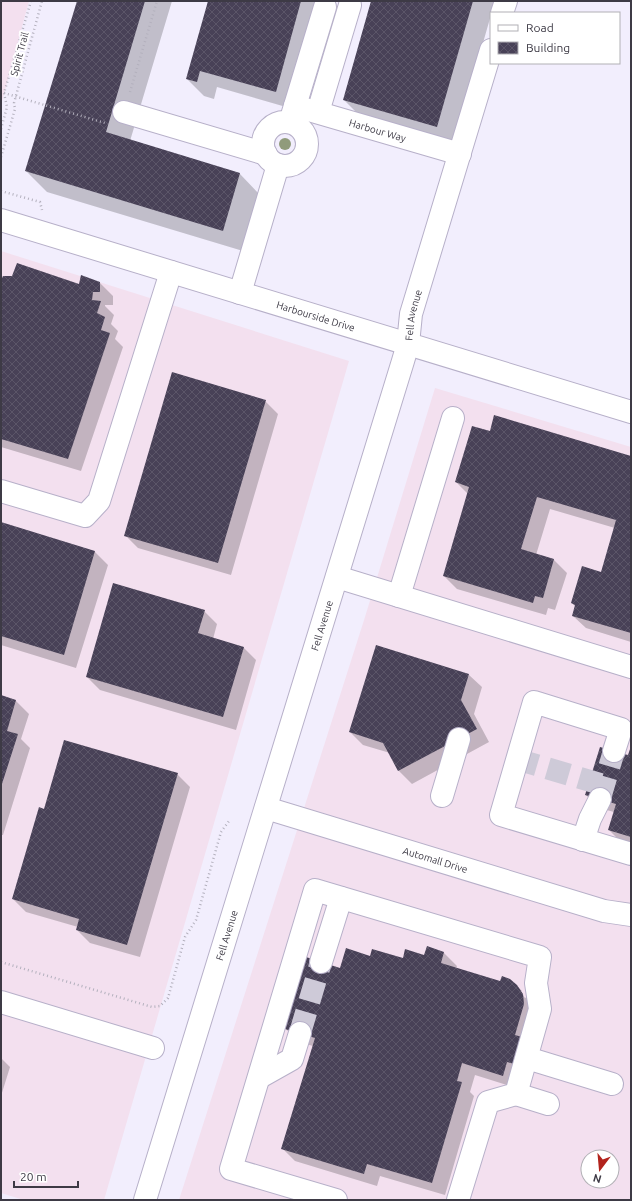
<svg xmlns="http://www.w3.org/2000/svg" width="632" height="1201" font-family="Ubuntu,sans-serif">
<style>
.commercial{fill:#f3e0ef;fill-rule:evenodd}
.shadow{fill:#0003}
.building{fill:url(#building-cross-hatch)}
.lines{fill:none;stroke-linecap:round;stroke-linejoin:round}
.minor-tunnel{stroke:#cecad8;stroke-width:22;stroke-dasharray:22 11;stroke-linecap:butt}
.minor-casing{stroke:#b7b0c9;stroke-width:24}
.path{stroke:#b3b0bd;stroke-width:2.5;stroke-dasharray:1 3;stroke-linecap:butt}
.minor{stroke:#fff;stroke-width:22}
.tree{fill:#909b7b}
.labels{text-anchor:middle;stroke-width:4;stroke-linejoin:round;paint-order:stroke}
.street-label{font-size:10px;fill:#3d3a45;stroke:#fff}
</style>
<defs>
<pattern id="building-cross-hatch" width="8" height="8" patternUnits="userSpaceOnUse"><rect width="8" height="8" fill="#484157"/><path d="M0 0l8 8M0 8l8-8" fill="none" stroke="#5b5568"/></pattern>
</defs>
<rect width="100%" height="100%" fill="#f2eefd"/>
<path class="commercial" d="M1 1H29L1 105Z
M1 251 349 361 104 1200H24L1 1193Z
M435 388 631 447V1200H179L365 617ZM588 1157H612V1181H588Z"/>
<path class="shadow" d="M78 1H172L130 141 240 174 260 195 243 251 47 192 26 171Z
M209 1H323L293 109 217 87 214 99 204 96 187 79Z
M372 1H495L454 144 361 117 344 100Z
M1 282 80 285 100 283 113 296V305H105V306L114 315 111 324 118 331 115 339 123 347 81 471 1 447Z
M265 401 278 414 231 575 138 548 125 535Z
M490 433 631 457V642L586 628 573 616 576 607 572 603 602 573 615 528 550 509 536 555 554 560 567 573 555 610 548 608 546 615 457 589 444 576 468 494 456 482Z
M1 523 95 552 108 565 76 668 1 645Z
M204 611 217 624 213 639 243 647 256 660 236 730 100 690 87 677Z
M469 675 482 687 474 714 489 742 412 784 399 771 390 753 363 745 350 732Z
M1 696 16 701 29 714 21 739 30 748 3 835H1Z
M631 748V846L622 843 609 830 614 812 599 808 586 795 629 756Z
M177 774 190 787 140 957 90 943 77 930 78 927 26 912 13 899 45 810Z
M444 953 457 966 456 969 501 982 516 985 522 991H520L525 998 527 997 524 993 536 1008 516 1088 475 1075 470 1092 474 1096 445 1195 380 1176 377 1186 295 1161 282 1148 313 1046 299 1042 286 1029 341 969 371 957 403 959 425 957Z
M1 1058 10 1067 1 1096Z"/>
<path class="building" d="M77 1H145L106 132 240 173 223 231 25 171Z
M208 1H301L276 92 200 71 197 82 186 79Z
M371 1H473L437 127 343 100Z
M17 263 79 284 81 275 100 282V292H93L92 300 101 301 97 313 105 317 101 330 110 333 68 459 1 439V280L3 276H12Z
M172 372 266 400 218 563 124 536Z
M494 415 631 456V633L572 616 575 605 571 603 582 566 601 572 616 520 537 497 521 549 554 559 543 598 535 596 533 603 443 576 469 487 455 482 472 426 490 431Z
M1 522 95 551 64 655 1 636Z
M113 583 205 610 198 633 244 647 223 717 86 677Z
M376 645 469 674 461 700 477 729 398 771 383 743 349 732Z
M1 695 16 700 7 731 18 734 1 787Z
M64 740 178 773 127 945 76 930 79 919 12 899 39 807 44 809Z
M631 746V837L608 830 616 804 585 795 600 747 628 755Z
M427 946 444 952 441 963 500 981 502 976 510 979 517 985 523 994 524 1004 515 1035 522 1037 514 1064 507 1062 503 1076 462 1063 457 1081 462 1082 432 1183 367 1164 364 1174 281 1149 315 1038 285 1029 306 957 340 968 346 948 370 956 372 949 403 958 405 949 424 955Z"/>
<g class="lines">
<path class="minor-tunnel" d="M516 759 604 785
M600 798 614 751
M300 1033 321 962"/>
<defs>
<g id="minor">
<path d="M502 13 506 1"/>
<path id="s1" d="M295 106 460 154"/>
<path d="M124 112 266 154"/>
<path d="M318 112 350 5"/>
<path d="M291 119 325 7"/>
<circle cx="285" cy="144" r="22"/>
<path id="s2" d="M1 220 631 412"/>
<path d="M240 293 278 165"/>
<path d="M1 491 85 516 99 501 171 272"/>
<path d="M337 577 631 667"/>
<path d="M399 596 453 418"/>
<path d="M614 751 621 729 534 702 501 815 631 854"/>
<path d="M442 796 459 739"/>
<path id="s3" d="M266 808 604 911 631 915"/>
<path d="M583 840 590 819 600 799"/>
<path d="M321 962 341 898"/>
<path d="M1 1002 153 1048"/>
<path d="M527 1058 612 1084"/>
<path d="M260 1077 292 1059 300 1033"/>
<path d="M516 1094 548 1104"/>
<path id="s4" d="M145 1200 403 361 408 344 411 314 491 50"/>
<path d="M336 1200 231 1169 315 890 540 957 536 983 540 1009 516 1094 488 1102 458 1200"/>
</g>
</defs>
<use href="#minor" class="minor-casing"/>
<path class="path" d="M130 92 157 1
M4 93 105 123
M1 129 7 107 4 93 31 1
M1 157 15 109 14 103 42 1
M1 191 40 202 42 210
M1 962 152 1007 160 1006 168 998 185 937 196 920 221 832 229 821"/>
<use href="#minor" class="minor"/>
</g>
<circle class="tree" cx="285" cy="144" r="6"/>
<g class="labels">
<g class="street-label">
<text transform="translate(19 54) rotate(-75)" y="4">Spirit Trail</text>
<text dy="4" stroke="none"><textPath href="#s1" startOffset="86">Harbour Way</textPath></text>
<text dy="4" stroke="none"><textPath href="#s4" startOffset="925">Fell Avenue</textPath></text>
<text dy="4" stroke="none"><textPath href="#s2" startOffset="329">Harbourside Drive</textPath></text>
<text dy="4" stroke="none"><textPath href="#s4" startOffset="601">Fell Avenue</textPath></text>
<text dy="4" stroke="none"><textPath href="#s3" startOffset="177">Automall Drive</textPath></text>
<text dy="4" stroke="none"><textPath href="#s4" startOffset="277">Fell Avenue</textPath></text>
</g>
</g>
<rect width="632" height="1201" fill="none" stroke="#3d3a45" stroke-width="4"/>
<rect x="490" y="12" width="130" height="52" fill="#ffffff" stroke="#b1b0b5"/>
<rect x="498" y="25" width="20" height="6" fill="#ffffff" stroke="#b1b0b5"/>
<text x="526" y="32" font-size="12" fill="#3d3a45">Road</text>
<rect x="498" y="42" width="20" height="12" fill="url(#building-cross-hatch)" stroke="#b1b0b5"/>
<text x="526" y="52" font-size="12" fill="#3d3a45">Building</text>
<g transform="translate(600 1169) rotate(196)"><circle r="19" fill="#ffffff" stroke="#b1b0b5"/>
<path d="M0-3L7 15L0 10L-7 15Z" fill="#b2231c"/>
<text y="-6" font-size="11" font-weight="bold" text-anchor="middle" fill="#3d3a45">N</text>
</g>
<path d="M14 1181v6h64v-6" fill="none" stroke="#3d3a45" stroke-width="2"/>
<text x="20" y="1181" font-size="12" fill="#3d3a45" stroke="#ffffff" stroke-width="3" paint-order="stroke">20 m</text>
</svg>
